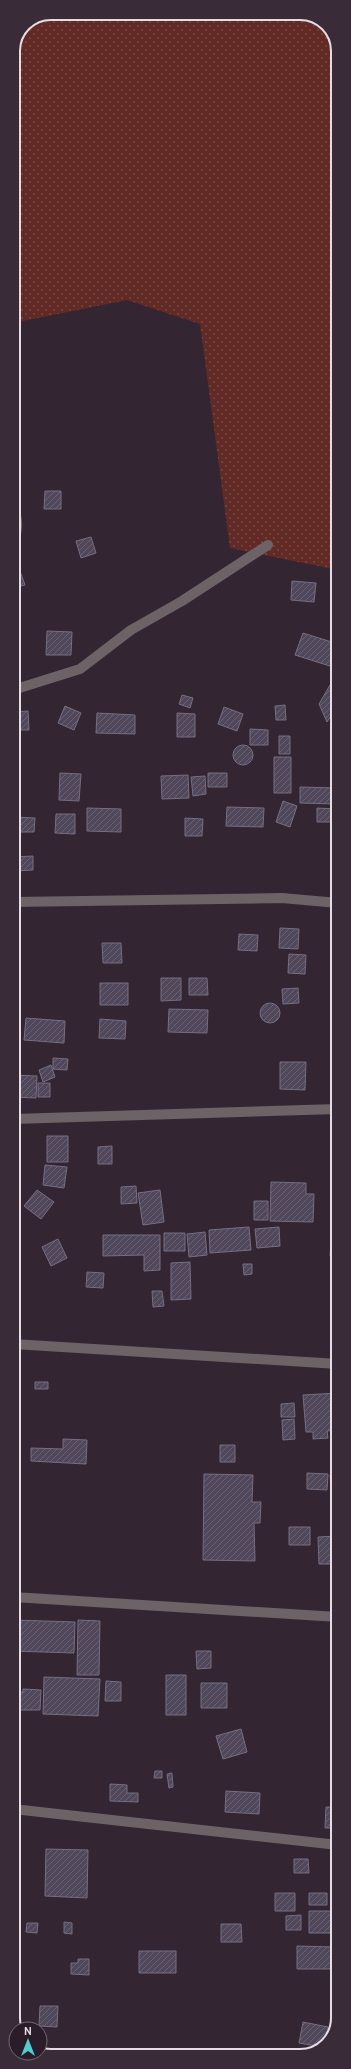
<svg xmlns="http://www.w3.org/2000/svg" width="351" height="2069" font-family="Cabin,sans-serif">
<style>
.grass{fill:url(#grass-dots)}
.building{fill:url(#building-hatch);stroke:#766e81}
.lines{fill:none;stroke-linecap:round;stroke-linejoin:round}
.street{stroke:#6d6265;stroke-width:10}
.rim{fill:none;stroke:#e6dce4;stroke-width:2}
</style>
<defs>
<pattern id="grass-dots" width="8" height="8" patternUnits="userSpaceOnUse"><rect width="8" height="8" fill="#622a25"/><path d="M2 2h.1M6 6h.1" fill="none" stroke="#784844" stroke-width="1.8" stroke-linecap="round"/></pattern>
<pattern id="building-hatch" width="6" height="6" patternUnits="userSpaceOnUse"><rect width="6" height="6" fill="#50485a"/><path d="M-1 1l2-2M0 6l6-6M5 7l2-2" fill="none" stroke="#696272"/></pattern>
</defs>
<rect width="100%" height="100%" fill="#342532"/>
<path class="grass" d="M51 13H305L327 24 338 46V570L230 548 200 324 127 300 13 323V51L24 24Z"/>
<path class="building" d="M45 491H61V509H44Z
M91 537 96 553 81 558 76 541Z
M19 568 25 585 13 588V570Z
M292 581 316 583 314 602 291 600Z
M47 631 72 632 71 655H46Z
M303 633 338 644V652L333 667 295 655Z
M330 685 338 698V705L327 722 319 704Z
M182 695 193 698 190 708 179 704Z
M285 705 286 720H276L275 706Z
M65 706 81 713 74 730 58 723Z
M224 707 243 714 237 731 218 724Z
M28 711 29 730H13V712Z
M97 713 135 715V734L96 733Z
M177 713 195 714V737H177Z
M250 729 268 730V745H250Z
M279 736H290V754H279Z
M233 755a10 10 0 1 1 20 0a10 10 0 1 1-20 0Z
M274 757H291V793H274Z
M60 773 81 774 79 801 59 800Z
M208 773H227V787H208Z
M188 775 189 798 162 799 161 776Z
M205 776 206 794 193 796 191 777Z
M300 787 335 788V804L300 803Z
M283 801 297 806 290 827 276 822Z
M227 807 264 808 263 827 226 826Z
M87 808 121 809V832L87 831Z
M317 808 337 809V822H317Z
M56 814H75V834L55 833Z
M16 817 35 818 34 832H16Z
M185 818 203 819 202 836H185Z
M33 856V870L13 871V857Z
M280 928 299 929 298 949 279 948Z
M239 934 258 935 257 951 238 950Z
M102 943H121L122 963H103Z
M289 954 306 955 305 974 288 973Z
M161 978H181V1000L161 1001Z
M189 978H207L208 995H189Z
M100 983H128V1005H100Z
M298 988 299 1003 283 1004 282 989Z
M260 1013a10 10 0 1 1 20 0a10 10 0 1 1-20 0Z
M169 1009 208 1010 207 1033 168 1032Z
M26 1018 65 1021 64 1043 24 1040Z
M100 1019 126 1021 125 1039 99 1038Z
M53 1058 68 1059 67 1070 53 1069Z
M280 1062H306L305 1090 280 1089Z
M51 1065 55 1077 43 1082 39 1070Z
M13 1075 37 1076 36 1098 13 1097Z
M38 1083H50V1097H38Z
M47 1136H68V1162H47Z
M112 1146V1164H98V1147Z
M45 1165 67 1167 64 1188 43 1185Z
M271 1182 306 1183V1194H314L313 1222 270 1221Z
M136 1186 137 1203 121 1204V1187Z
M37 1190 54 1202 41 1219 24 1206Z
M160 1190 164 1222 143 1225 138 1193Z
M254 1201H268V1220H254Z
M249 1227 251 1250 210 1253 209 1230Z
M279 1227 280 1246 257 1248 255 1229Z
M205 1232 207 1255 189 1257 187 1234Z
M164 1233H185V1251H164Z
M103 1235H160V1270L144 1271V1255L103 1256Z
M58 1239 67 1258 51 1266 42 1247Z
M331 1241 338 1242V1257L330 1256Z
M13 1248H15V1262H13Z
M190 1262 191 1299 171 1300V1263Z
M243 1264H252V1274L244 1275Z
M87 1272 104 1273 103 1288 86 1287Z
M152 1291H162L164 1306 153 1307Z
M13 1298H19L20 1321 13 1322Z
M35 1382H48V1389H35Z
M338 1393V1430L327 1431 328 1438 313 1439V1432H306L303 1395Z
M294 1403 295 1417H281V1404Z
M294 1419 295 1439 283 1440 282 1420Z
M63 1439 87 1440 86 1464 31 1461V1448L63 1449Z
M220 1445H235V1462H220Z
M307 1473 328 1474 327 1490 307 1489Z
M204 1474 253 1475 252 1502H261L260 1523H254L255 1561 203 1560Z
M338 1474V1487L331 1488 330 1475Z
M289 1527H310V1545H289Z
M338 1536V1564H319L318 1537Z
M13 1620 75 1622 74 1653 13 1651Z
M78 1620 100 1621 99 1675H77Z
M196 1651H211V1668L197 1669Z
M166 1675H186V1715H166Z
M44 1677 100 1679 98 1716 43 1714Z
M106 1681 121 1682V1701H105Z
M201 1683H227V1708H201Z
M23 1689 41 1690 40 1710H13V1692H23Z
M241 1729 247 1752 223 1759 216 1736Z
M155 1771H162V1778H154Z
M172 1773 173 1787 169 1788 167 1774Z
M110 1784 127 1785V1793H138V1802L110 1801Z
M226 1791 260 1793 259 1814 225 1812Z
M326 1807H338V1828H325Z
M46 1849 88 1850 87 1898 45 1896Z
M294 1859H308L309 1873H294Z
M275 1893H295V1911H275Z
M309 1893H327V1905H309Z
M309 1911H333L334 1933H309Z
M301 1915V1930H286V1916Z
M64 1922 72 1923V1934L64 1933Z
M27 1923H38L37 1933 26 1932Z
M221 1924H241L242 1942H221Z
M297 1946 334 1947 333 1969H297Z
M139 1951H176V1973H139Z
M78 1959H89V1975L71 1974V1963H78Z
M40 2006H58L57 2027 39 2026Z
M303 2022 328 2027 325 2045 321 2047 299 2043Z"/>
<g class="lines">
<path class="street" d="M13 507C19 521 18 530 13 544
M13 690 80 669 131 630 182 601 268 545
M13 902 282 898 338 903
M13 1119 338 1109
M13 1344 338 1364
M13 1597 338 1617
M13 1809 338 1845
M41 2053 137 2056"/>
</g>
<path d="M0 0H351V2069H0ZM51 20H300A31 31 0 0 1 331 51V2018A31 31 0 0 1 300 2049H51A31 31 0 0 1 20 2018V51A31 31 0 0 1 51 20Z" fill="#392b37" fill-rule="evenodd"/>
<path class="rim" d="M51 20H300A31 31 0 0 1 331 51V2018A31 31 0 0 1 300 2049H51A31 31 0 0 1 20 2018V51A31 31 0 0 1 51 20Z"/>
<g transform="translate(28 2041)"><circle r="19" fill="#2a1c28" stroke="#756973"/>
<path d="M0-3L7 15L0 10L-7 15Z" fill="#52cdcd"/>
<text y="-6" font-size="11" font-weight="bold" text-anchor="middle" fill="#e6dce4">N</text>
</g>
</svg>
